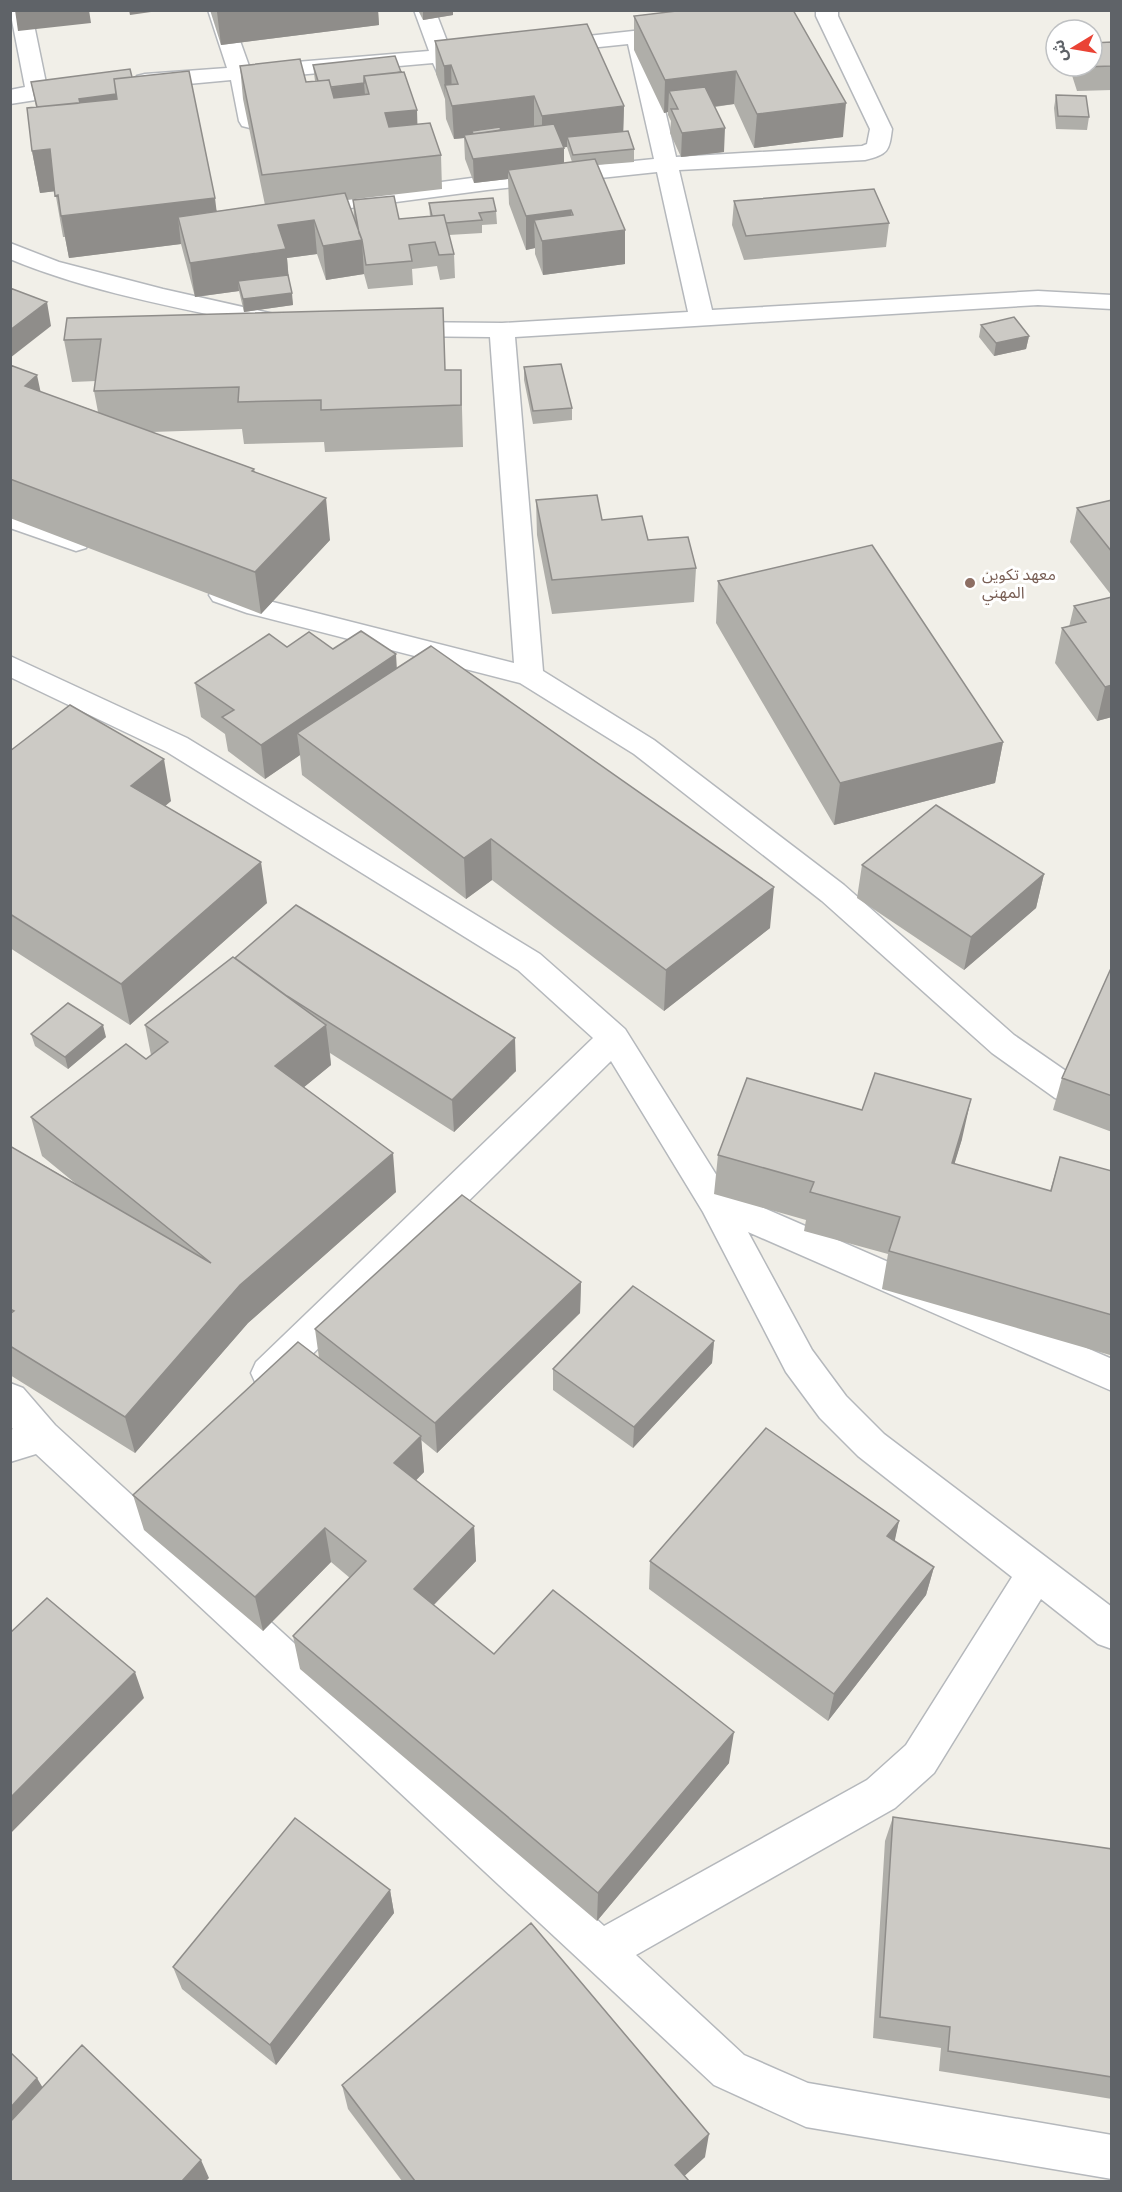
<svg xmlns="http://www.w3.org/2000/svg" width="1122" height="2192" font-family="Signika,'Noto Sans Arabic',sans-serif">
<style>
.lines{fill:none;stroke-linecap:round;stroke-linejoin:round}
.minor-casing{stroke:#b5b8bc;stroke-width:3}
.minor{fill:#fff;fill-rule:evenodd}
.wall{fill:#afaea9;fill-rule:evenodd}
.shaded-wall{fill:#8f8d8a}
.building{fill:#cccac5;stroke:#8f8d8a;stroke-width:1.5}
.education-dot{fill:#8d6e63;stroke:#fff;stroke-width:2}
.labels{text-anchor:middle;stroke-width:6;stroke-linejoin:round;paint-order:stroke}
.education-label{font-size:16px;fill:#785e54;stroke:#fff;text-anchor:start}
</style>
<rect width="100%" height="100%" fill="#f1efe8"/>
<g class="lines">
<defs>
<path id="minor" d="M10 10H31L46 83 79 80 87 82 90 87 87 92 10 104V90L25 87Z
M208 10H229L249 66 429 51 414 10H435L450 49 479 46 487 48 490 53 487 58 454 62 460 76 457 81 449 83 441 81 433 63 252 79 261 121 258 126 250 128 242 126 239 121 231 80 145 88 137 86 134 81 137 76 145 74 227 68Z
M816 10H838V16L892 129C889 152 888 154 865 160L679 170 712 310 1038 291 1112 295V309L1038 305 515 337 543 671 654 740 844 885 1014 1035 1079 1080 1112 1095V1123L1055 1098 992 1053 822 901 634 754 520 683 247 613 213 601 209 595 213 589 223 586 265 600 514 663 490 337 400 336 391 334 388 329 391 324 400 322 502 323 688 312 657 172 487 190 305 214 297 212 293 207 297 202 305 200 487 176 654 159 628 44 551 52 543 51 540 46 543 41 551 40 679 26 687 27 690 32 687 37 649 42 676 157 862 146 867 144 870 129 816 16Z
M10 243 59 262 163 289 292 318 295 323 292 328 283 330C192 310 97 295 10 259Z
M10 510 86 536 89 542 86 548 76 551 10 528Z
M10 656 187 738 540 954 625 1029 727 1192 1112 1359V1391L748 1232 812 1350 846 1396 884 1434 1112 1607V1649L1098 1644 1041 1599 934 1773 895 1808 636 1955 744 2055 808 2083 1112 2135V2179L806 2127 714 2085 36 1454 10 1462V1430L13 1429 10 1426V1383L23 1388 55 1425 604 1926 867 1780 906 1745 1012 1577 858 1456 820 1418 786 1372 703 1212 611 1061 282 1384 269 1388 256 1384 251 1373 256 1362 593 1038 518 970 167 752 10 677Z"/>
</defs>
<use href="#minor" class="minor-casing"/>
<use href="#minor" class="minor"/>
</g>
<path class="wall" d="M210 10H378L379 25 221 45Z
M418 10H453V15L423 20Z
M685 10 843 137 754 148 734 104 715 107 724 152 681 157 670 133 671 121 668 115V112L664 113 634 50V16Z
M435 41 624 106 623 132 634 149V162L597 165 625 264 543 275 535 254V248L526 250 509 204 508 179 474 183 465 159 464 138 454 139 446 119 445 99 436 74ZM564 147H567L572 162 564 163Z
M1112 42V90L1077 91 1069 66H1092Z
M313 65 401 72 417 110V124L441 155 442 189 347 200 354 218 353 200 399 219 430 217 429 203 496 211 497 224 482 225V233L449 235 454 254 455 278 440 280 437 266 412 269 413 285 368 289 364 274 326 280 317 254 287 258 289 280 293 305 244 312 239 291 195 297 181 244 69 258 65 237H63L55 191 40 193 32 151 36 107 31 82 132 77 217 211 265 205 243 99 240 66 306 82 315 81Z
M1056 95 1089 117 1087 130 1056 129 1054 108Z
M734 201 889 223 886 247 744 260 732 225Z
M67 318 446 370H461L463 447 325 452 324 442 244 444 242 429 152 432 254 469 255 472 330 540 261 614 10 518V365L41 392 98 412 94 391 96 381 72 382 64 340Z
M981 325 1029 336 1026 349 994 356 979 337Z
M524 367 572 408V420L533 424 524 380Z
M536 500 602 520 696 568 694 602 552 614 537 535Z
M1112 500V596L1070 542 1077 508Z
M718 581 1003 742 995 783 834 825 716 623Z
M1112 597V717L1097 721 1055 663 1062 628 1069 627 1074 606Z
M287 647 333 649 397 668 770 928 664 1011 492 880 466 899 302 775 300 755 265 779 228 751 225 734 201 717 195 683Z
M10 751 171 801 165 806 267 903 130 1025 10 948Z
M862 865 1044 874 1036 908 964 970 857 898Z
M235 958 516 1071 454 1132 330 1053 331 1065 304 1087 396 1192 248 1323 135 1453 10 1375V1146L75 1183 42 1156 31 1117 146 1059 151 1055 145 1025Z
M1112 966V1132L1053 1110 1062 1078Z
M31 1034 106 1037 68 1069 35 1046Z
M962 1139 954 1164 1050 1191 1060 1157 1112 1171V1350L1110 1355 882 1289 888 1254 804 1231 806 1220 714 1194 718 1155Z
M581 1282 580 1313 437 1453 421 1440 424 1472 416 1480 474 1526 476 1561 434 1605 494 1654 729 1763 597 1921 300 1669 293 1636 350 1578 331 1562 263 1631 144 1530 133 1495 319 1358 315 1329Z
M714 1341 712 1363 633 1448 553 1390V1369Z
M899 1521 894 1541 934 1567 926 1595 828 1721 649 1589 650 1561Z
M893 1817 1112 1849V2099L939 2071 941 2048 873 2038 885 1841Z
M390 1890 394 1913 276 2065 182 1989 173 1967Z
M342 2085 705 2157 684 2176 689 2181H402L348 2109Z"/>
<path class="shaded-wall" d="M15 10H89L91 23 18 31Z
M129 10H165L130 15Z
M229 10H378L379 25 221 45 217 12Z
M423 10H453V15L423 20Z
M451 65 452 98 445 85V99L444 66Z
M736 71 734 104 678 111V109L669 91 668 112 664 113 665 80Z
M364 83 366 107 323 112 321 89Z
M116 94 120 118 84 123 79 99Z
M534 96V130L472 131V137L464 135V138L454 139 452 106Z
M846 103 843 137 754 148 757 114Z
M624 106 623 140 567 137V147L542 150V116Z
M417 110 418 143 387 147 385 113Z
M725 128 724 152 681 157 682 133Z
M564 148V172L508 170V179L474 183 473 159Z
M50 149 57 191 40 193 32 151Z
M215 198 220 239 178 217 181 244 69 258 61 216Z
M571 210V237L625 230V264L543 275 542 241 534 220 535 248 526 250V216Z
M314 220 317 254 287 258 289 284 238 281 239 291 195 297 190 263 278 225Z
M362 240 364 274 326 280 323 246Z
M292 293 293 305 244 312 243 299Z
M47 302 51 326 10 358V330Z
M1029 336 1026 349 994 356 996 343Z
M37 375 46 417 25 386Z
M326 498 330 540 261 614 255 572Z
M396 654 398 688 297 733 300 755 265 779 261 745Z
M1112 685V717L1097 721 1105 687Z
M1003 742 995 783 834 825 840 783Z
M164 759 171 801 139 828 131 786Z
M491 839 492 880 466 899 464 858Z
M261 862 267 903 130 1025 121 984Z
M1044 874 1036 908 964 970 971 937Z
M774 887 770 928 664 1011 666 970Z
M103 1025 106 1037 68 1069 65 1057Z
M326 1025 331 1065 281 1106 275 1066Z
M515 1038 516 1071 454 1132 452 1100Z
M971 1099 962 1139 943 1202 952 1163Z
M393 1153 396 1192 248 1323 135 1453 125 1417 240 1285Z
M581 1282 580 1313 437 1453 435 1423Z
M714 1341 712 1363 633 1448 634 1427Z
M421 1436 424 1472 398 1499 394 1463Z
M899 1521 893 1549 887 1536Z
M474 1526 476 1561 417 1622 414 1589Z
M325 1528 331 1562 263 1631 255 1597Z
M934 1567 926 1595 828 1721 834 1694Z
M135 1672 144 1698 10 1834V1798Z
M734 1732 729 1763 597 1921 598 1893Z
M390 1890 394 1913 276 2065 270 2045Z
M37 2078 49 2098 10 2141V2108Z
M709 2134 705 2157 679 2181 675 2165Z
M201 2160 209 2178 206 2181H182Z"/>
<path class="building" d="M685 10H793L846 103 757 114 736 71 665 80 634 16Z
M587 24 624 106 542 116 534 96 452 106 445 85 458 84 451 65 444 66 435 41Z
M1112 42V66L1082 67 1081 66H1092V43Z
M395 56 401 72 364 76V83L331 87 329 80 318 81 313 65Z
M300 59 306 82 329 80 334 98 369 94 364 76 404 72 417 110 385 113 389 127 430 123 441 155 262 175 240 66Z
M130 69 132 77 114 79 116 94 79 99 80 103 37 107 31 82Z
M189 71 215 198 61 216 58 195 55 196 50 149 32 151 27 108 117 99 114 79Z
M705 87 725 128 682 133 671 109H678L669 91Z
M1056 95 1086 96 1089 117 1058 116Z
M554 124 564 148 473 159 464 135Z
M500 127 501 130 473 134 472 131Z
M628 131 634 149 573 155 567 137Z
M595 159 625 230 542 241 534 220 573 215 571 210 526 216 508 170Z
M874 189 889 223 746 236 734 201Z
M345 193 362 240 323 246 314 220 278 225 286 249 190 263 178 217Z
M394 196 399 219 444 215 454 254 439 255 435 242 409 245 412 261 366 265 362 240 359 233 353 200Z
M493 198 496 211 479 213 482 220 446 223 444 215 432 216 429 203Z
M288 275 292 293 243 299 238 281Z
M10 288 47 302 10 330Z
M443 308 445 370H461V405L321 410V400L238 402 239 387 94 391 101 339 64 340 67 318Z
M1014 317 1029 336 996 343 981 325Z
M561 364 572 408 533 411 524 367Z
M10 365 37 375 25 386 254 469 252 471 326 498 255 572 10 479Z
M597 495 602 520 642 516 648 540 688 537 696 568 552 580 536 500Z
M1112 500V552L1077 508Z
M872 545 1003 742 840 783 718 581Z
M1112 597V685L1105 687 1062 628 1086 622 1074 606Z
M361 631 396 654 261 745 222 717 234 710 195 683 269 634 287 647 309 632 333 649Z
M431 646 774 887 666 970 491 839 464 858 297 733Z
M70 705 164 759 131 786 261 862 121 984 10 914V751Z
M936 805 1044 874 971 937 862 865Z
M296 905 515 1038 452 1100 287 996 235 958Z
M233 957 326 1025 275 1066 393 1153 240 1285 125 1417 10 1346V1314L14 1311 10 1309V1146L211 1263 31 1117 126 1044 146 1059 168 1042 145 1025Z
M1112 966V1096L1062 1078Z
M68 1003 103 1025 65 1057 31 1034Z
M875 1073 971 1099 952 1163 1051 1191 1060 1157 1112 1171V1315L889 1251 900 1217 810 1192 814 1182 718 1155 747 1078 862 1110Z
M462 1195 581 1282 435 1423 315 1329Z
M633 1286 714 1341 634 1427 553 1369Z
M298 1342 421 1436 394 1463 474 1526 414 1589 494 1654 553 1590 734 1732 598 1893 293 1636 366 1561 325 1528 255 1597 133 1495Z
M766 1428 899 1521 887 1536 934 1567 834 1694 650 1561Z
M47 1598 135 1672 10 1798V1633Z
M893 1817 1112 1849V2077L948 2051 950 2027 880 2017Z
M295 1818 390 1890 270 2045 173 1967Z
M531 1923 709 2134 675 2165 689 2181H415L342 2085Z
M82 2045 201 2160 182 2181H10V2122Z
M10 2052 37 2078 10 2108Z"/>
<circle class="education-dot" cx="970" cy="583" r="6"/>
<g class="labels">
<g class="education-label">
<text x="982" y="580">معهد تكوين<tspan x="982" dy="18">المهني</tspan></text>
</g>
</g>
<rect width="1122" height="2192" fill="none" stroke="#5f6368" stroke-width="24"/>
<g transform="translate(1074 48) rotate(259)"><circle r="28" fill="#ffffff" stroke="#bfc1c3" stroke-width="1.5"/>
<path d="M0-4.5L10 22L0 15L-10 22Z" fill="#ea4335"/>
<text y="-9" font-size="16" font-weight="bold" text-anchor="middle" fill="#5f6368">ش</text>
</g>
</svg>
